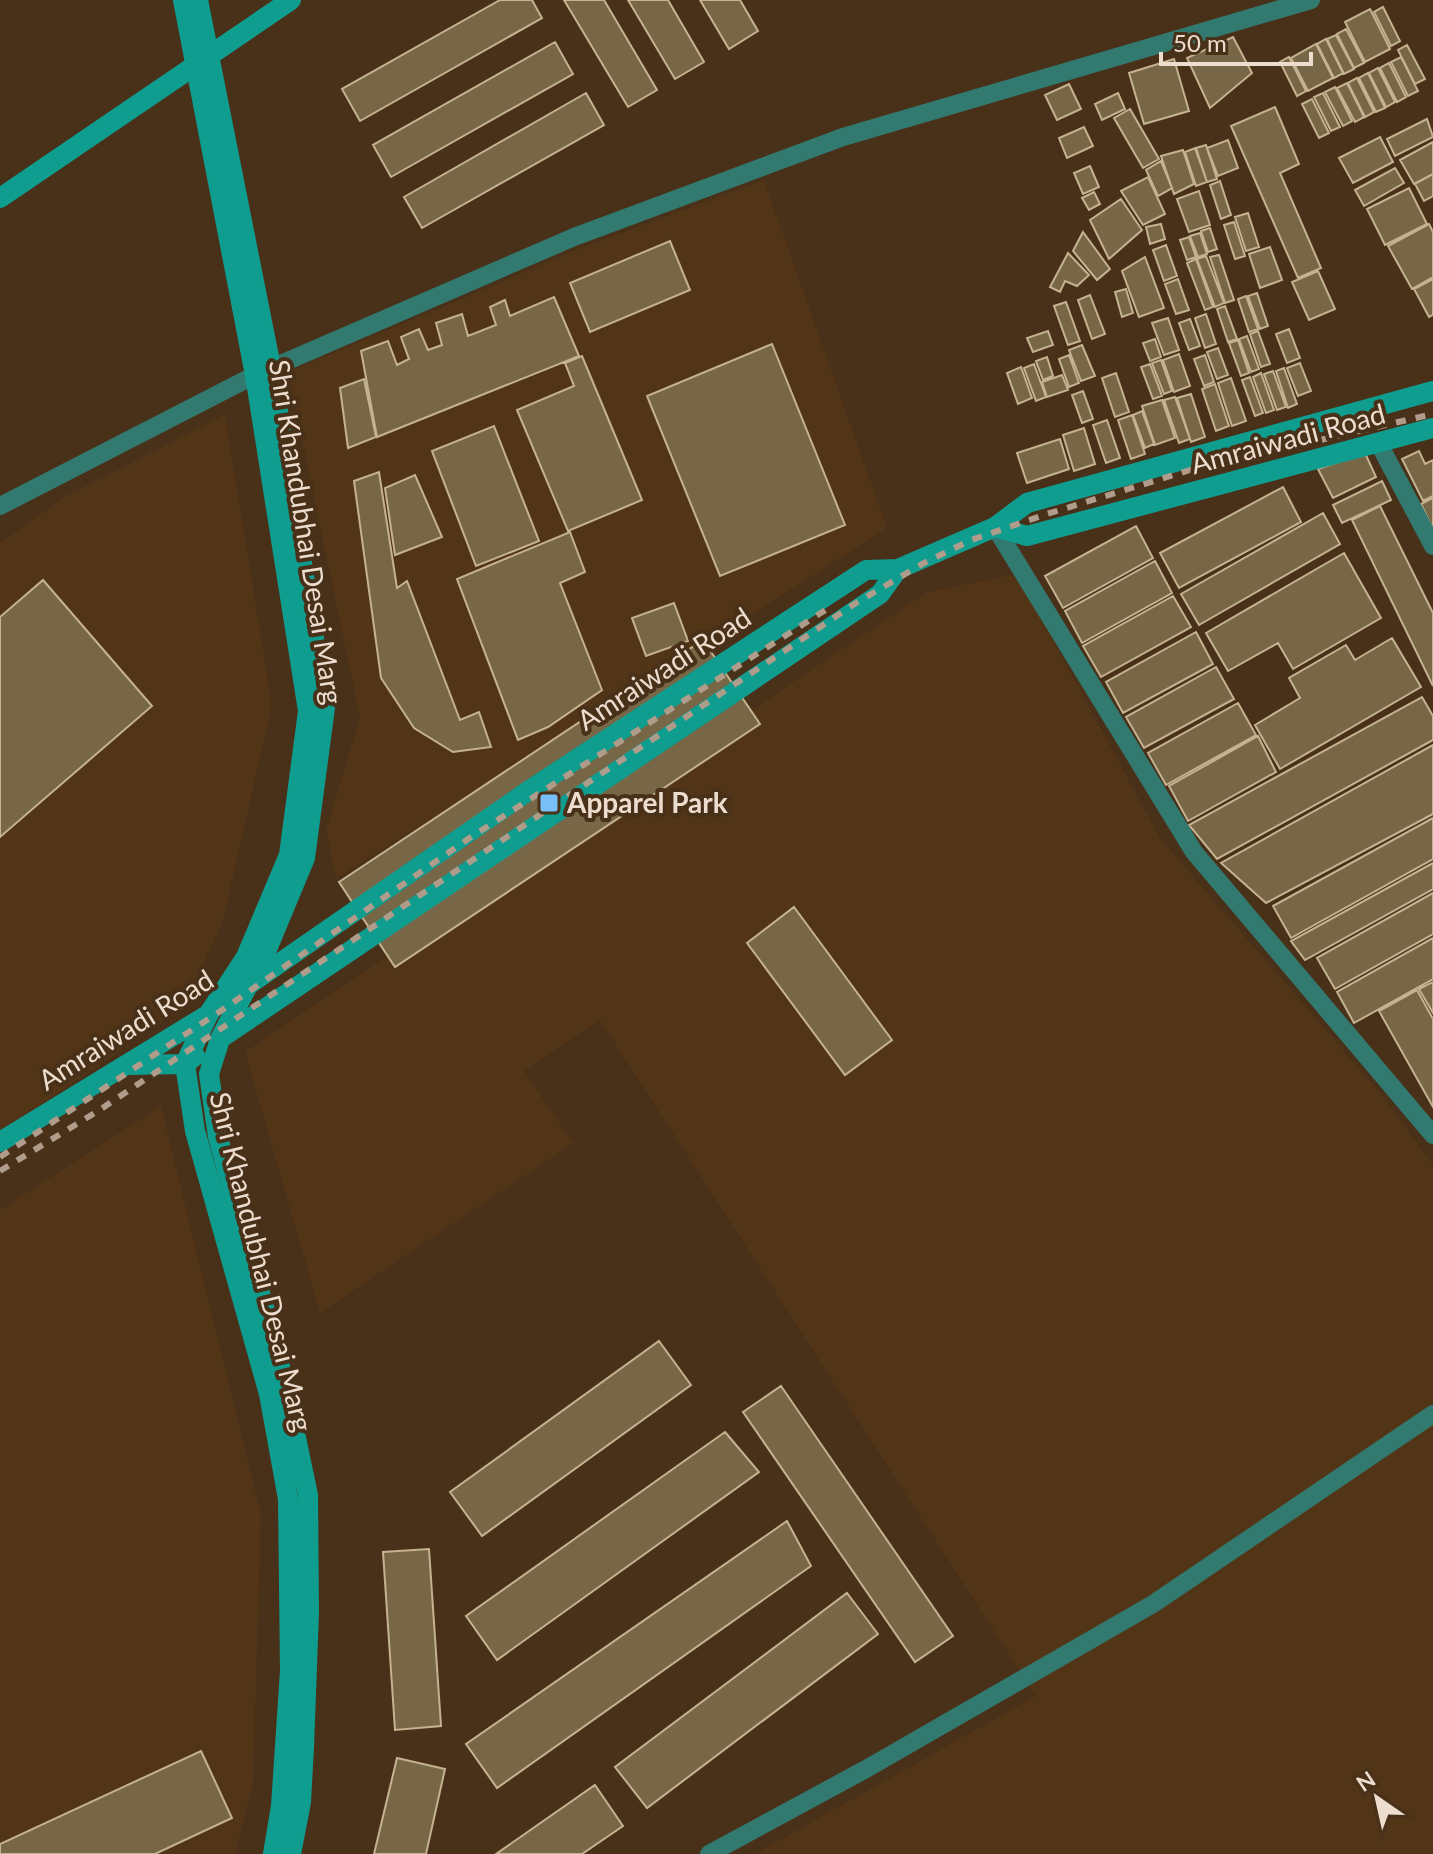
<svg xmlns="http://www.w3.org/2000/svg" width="1433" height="1854" font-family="Lato,sans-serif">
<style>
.built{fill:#523517}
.building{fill:#786747;stroke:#c4b290;stroke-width:2}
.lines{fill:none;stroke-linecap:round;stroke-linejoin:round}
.minor{stroke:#327970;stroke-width:18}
.secondary{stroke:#0f9d8f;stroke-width:20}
.rail{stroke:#af9c8a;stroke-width:6;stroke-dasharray:10 10;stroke-linecap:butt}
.poi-dot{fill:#78bff7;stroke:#493019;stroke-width:3}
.labels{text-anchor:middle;stroke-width:8;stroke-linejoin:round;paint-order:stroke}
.street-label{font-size:28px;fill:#edddcf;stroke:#493019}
.poi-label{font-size:28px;font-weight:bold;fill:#edddcf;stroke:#493019;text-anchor:start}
</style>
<rect width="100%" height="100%" fill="#493019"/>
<path class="built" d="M764 180 887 528 336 879 326 830 360 718 288 372 586 246Z
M225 415 272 705 223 921 183 1008 0 1133V543L66 496Z
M1017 574 1160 838 1381 1094 1433 1165V1854H755L1036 1696 600 1020 524 1071 573 1143 320 1313 245 1052 927 592Z
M161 1106 261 1515 253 1783 235 1854H0V1210Z"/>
<path class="building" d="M500 0H532L542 18 360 121 342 89Z
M564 0H604L657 90 628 107Z
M628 0H668L704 62 675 79Z
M700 0H740L758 31 729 49Z
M1383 7 1400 41 1391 46 1374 12Z
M1370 9 1390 49 1365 62 1345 22Z
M1346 29 1364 63 1354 68 1337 34Z
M1336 35 1354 69 1344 74 1327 39Z
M1233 37 1252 73 1210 108 1187 58Z
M1326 39 1343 73 1334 78 1317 44Z
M555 42 573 74 391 177 373 145Z
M1316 44 1333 78 1308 91 1291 58Z
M1407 45 1425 79 1415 84 1398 50Z
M1289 57 1306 91 1297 96 1280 62Z
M1401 57 1418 91 1408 96 1391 62Z
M1174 59 1189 111 1144 124 1129 73Z
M1389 63 1406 97 1397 102 1380 68Z
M1378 68 1395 102 1386 107 1369 73Z
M1368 73 1385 108 1376 112 1359 78Z
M1357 78 1374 112 1365 117 1348 83Z
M1347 83 1364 117 1355 122 1337 88Z
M1069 84 1081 109 1057 120 1045 95Z
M1335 87 1352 121 1343 126 1325 92Z
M586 93 604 125 422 228 404 197Z
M1118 93 1125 109 1102 120 1095 104Z
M1323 93 1340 127 1331 131 1314 97Z
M1312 99 1329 133 1319 138 1302 104Z
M1275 107 1299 164 1280 173 1321 268 1298 278 1231 126Z
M1130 109 1159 159 1143 168 1114 118Z
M1427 119 1433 137 1395 156 1387 139Z
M1084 127 1093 146 1067 158 1059 138Z
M1380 137 1393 162 1353 183 1339 158Z
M1228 140 1238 168 1218 176 1207 148Z
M1433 142V174L1414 184 1400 160Z
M1206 145 1217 179 1207 182 1196 148Z
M1195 148 1207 182 1196 186 1185 152Z
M1183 150 1194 184 1174 194 1161 156Z
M1161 161 1172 188 1158 196 1146 170Z
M1090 166 1099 187 1083 194 1074 173Z
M1395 168 1404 183 1364 206 1355 190Z
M1433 174V196L1424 201 1415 184Z
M1148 177 1165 214 1143 225 1121 191Z
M1220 181 1231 215 1221 219 1210 185Z
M1409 188 1427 224 1385 245 1367 209Z
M1199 191 1210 225 1189 232 1177 199Z
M1094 192 1100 204 1089 210 1082 198Z
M1121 199 1142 230 1109 259 1090 220Z
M1248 213 1259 247 1246 251 1235 217Z
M1234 222 1245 256 1235 259 1224 225Z
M1161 224 1165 239 1150 244 1146 227Z
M1429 224 1433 232V277L1412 289 1388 246Z
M1210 228 1217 249 1208 252 1201 231Z
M1083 232 1110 269 1097 280 1073 251Z
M1200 233 1207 254 1198 257 1190 236Z
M1189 237 1196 257 1187 260 1180 240Z
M670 241 690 290 590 332 570 283Z
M1166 245 1177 276 1164 281 1153 250Z
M1270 247 1282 280 1260 288 1249 254Z
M1068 253 1089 275 1077 286 1065 281 1060 292 1050 287Z
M1219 255 1234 300 1225 303 1210 257Z
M1206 256 1224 303 1215 307 1197 259Z
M1145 257 1164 308 1139 317 1122 271Z
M1196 259 1213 307 1205 310 1187 263Z
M1318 271 1335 309 1309 320 1292 282Z
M1178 279 1189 310 1176 314 1165 284Z
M1433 279V315L1429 317 1414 289Z
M1126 289 1133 313 1122 317 1115 292Z
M1257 293 1268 326 1260 329 1248 296Z
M1090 295 1105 334 1092 339 1078 300Z
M1246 296 1258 329 1249 332 1238 299Z
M554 297 579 356 377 437 361 351 388 341 397 365 409 359 401 337 419 329 428 350 442 345 436 323 462 314 468 336 496 325 490 307 505 300 510 316Z
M1066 302 1080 341 1068 345 1054 306Z
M1225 306 1237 339 1228 342 1217 309Z
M1206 314 1216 344 1205 348 1195 318Z
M1168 318 1179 350 1164 355 1152 323Z
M1190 319 1200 346 1189 350 1179 323Z
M1289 329 1300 358 1287 363 1276 334Z
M1048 331 1053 345 1033 352 1027 338Z
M1258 331 1270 364 1261 367 1250 334Z
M1247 336 1259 369 1251 372 1239 339Z
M1155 339 1161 357 1150 361 1143 343Z
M1238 340 1249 373 1241 376 1229 343Z
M772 344 845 525 720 576 647 396Z
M1082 345 1095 376 1081 381 1069 350Z
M1218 348 1228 375 1217 379 1207 352Z
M1179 354 1190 386 1174 392 1163 360Z
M1069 355 1079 383 1069 387 1059 359Z
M1205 355 1214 382 1204 386 1194 359Z
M582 356 642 500 568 531 517 410 574 386 565 363Z
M1047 357 1053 376 1043 380 1036 361Z
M1161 360 1172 391 1164 394 1152 363Z
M1300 363 1311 391 1298 396 1287 368Z
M1034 364 1046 397 1036 401 1024 368Z
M1150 364 1162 396 1153 399 1141 367Z
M1021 367 1032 398 1018 404 1007 373Z
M1284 368 1297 404 1288 408 1276 371Z
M1273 371 1286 407 1277 410 1264 374Z
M1116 373 1129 412 1115 417 1102 378Z
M1261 373 1274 410 1266 413 1253 377Z
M1062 375 1068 390 1047 397 1042 382Z
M1250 377 1263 413 1255 416 1242 380Z
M1231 378 1246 421 1232 426 1218 383Z
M364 379 376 437 348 448 340 388Z
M1215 384 1229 426 1216 431 1202 389Z
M1083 391 1093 419 1082 423 1072 395Z
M1191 394 1205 437 1191 442 1177 398Z
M1175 397 1190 439 1179 443 1164 400Z
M1162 400 1175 438 1155 445 1142 406Z
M1142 411 1154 444 1145 448 1133 415Z
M1132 415 1145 454 1131 459 1118 420Z
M1107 420 1120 458 1106 463 1093 425Z
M494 426 539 541 476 566 432 451Z
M1084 428 1095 464 1074 471 1063 435Z
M1060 439 1069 469 1027 483 1017 453Z
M1419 451 1425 464 1433 460V496L1423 501 1402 459Z
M1365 453 1376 477 1333 498 1318 469Z
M379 472 397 588 407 581 460 720 479 712 491 747 453 752 414 728 381 678 354 481Z
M415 475 442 537 395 555 385 488Z
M1382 481 1391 500 1342 523 1333 505Z
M1283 487 1301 522 1179 588 1160 553Z
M1433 498V529L1421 504Z
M1380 506 1433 613V686L1352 520Z
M1323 513 1340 544 1199 625 1181 594Z
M1136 526 1153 558 1063 608 1045 576Z
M570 532 585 572 560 583 602 690 548 727 518 740 457 579Z
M1344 553 1381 618 1293 669 1278 643 1228 671 1206 633Z
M1155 561 1172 593 1082 643 1065 611Z
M43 580 152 706 0 837V617Z
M1173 596 1191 627 1101 677 1083 646Z
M674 603 688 641 646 656 632 618Z
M1196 632 1213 664 1123 713 1106 682Z
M1392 638 1421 687 1280 769 1255 725 1300 698 1289 678 1346 645 1355 660Z
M703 640 760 724 395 967 339 882Z
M1216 667 1234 699 1144 748 1126 717Z
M1422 697 1433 716V740L1217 859 1189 825Z
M1238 703 1256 735 1166 785 1148 753Z
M1258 736 1276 772 1188 821 1169 786Z
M1433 745V814L1266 903 1221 863Z
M1433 818V859L1291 938 1273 906Z
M1433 863V889L1305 960 1291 941Z
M1433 893V934L1335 989 1317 958Z
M794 907 892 1040 845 1075 747 943Z
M1433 938V979L1354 1023 1337 992Z
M1433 982V1013L1419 989Z
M1417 990 1433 1019V1107L1379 1011Z
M659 1341 691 1385 482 1536 450 1492Z
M781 1386 953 1636 915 1662 743 1412Z
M725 1432 759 1472 497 1660 466 1616Z
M787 1521 811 1566 497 1788 466 1744Z
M429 1549 441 1726 395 1730 383 1552Z
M847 1593 878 1634 647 1808 615 1767Z
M201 1751 232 1818 155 1854H0V1844Z
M397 1758 445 1769 426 1854H374Z
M595 1785 623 1826 582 1854H496Z"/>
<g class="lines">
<path class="minor" d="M1379 444 1433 546
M0 506 255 375 574 237 843 137 1311 0
M995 527 1194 852 1433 1135
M709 1854 866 1769 1153 1604 1433 1414"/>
<path class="secondary" d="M183 0 255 375 308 711 289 855 246 957 208 1015 185 1064 195 1131 269 1394 288 1499 290 1671 281 1806 273 1854
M198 0 271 367 325 708 305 858 268 947 220 1039 209 1074 218 1137 285 1385 308 1495 309 1612 304 1747 301 1802 291 1854
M0 198 291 0
M995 527 1027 536 1433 428
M251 983 531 789 866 570 898 569 995 527 1027 503 1433 391
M221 1038 880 594 898 569
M126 1065 185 1064 195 1056
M0 1142 209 1014"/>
<path class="rail" d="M0 1157 228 1006 471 837 827 609
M0 1171 98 1111 856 603 924 563 971 540 1047 514 1190 470 1433 414"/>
</g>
<rect class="poi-dot" x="539" y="793" width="20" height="20" rx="4"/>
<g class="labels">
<g class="street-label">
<text transform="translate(1288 439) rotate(-15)" y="10">Amraiwadi Road</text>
<text transform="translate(306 532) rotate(81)" y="10">Shri Khandubhai Desai Marg</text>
<text transform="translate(664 669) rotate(-33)" y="10">Amraiwadi Road</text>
<text transform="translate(126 1030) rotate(-32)" y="10">Amraiwadi Road</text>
<text transform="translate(261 1262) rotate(76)" y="10">Shri Khandubhai Desai Marg</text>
</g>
<g class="poi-label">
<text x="567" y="813">Apparel Park</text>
</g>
</g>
<g transform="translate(1377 1798) rotate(326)" stroke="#493019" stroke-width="6" paint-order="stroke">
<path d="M0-6L14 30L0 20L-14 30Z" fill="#edddcf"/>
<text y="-12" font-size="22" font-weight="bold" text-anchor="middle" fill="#edddcf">N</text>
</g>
<path d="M1161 52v12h150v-12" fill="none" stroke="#edddcf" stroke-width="4"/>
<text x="1173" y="52" font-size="24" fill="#edddcf" stroke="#493019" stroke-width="6" paint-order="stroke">50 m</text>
</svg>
